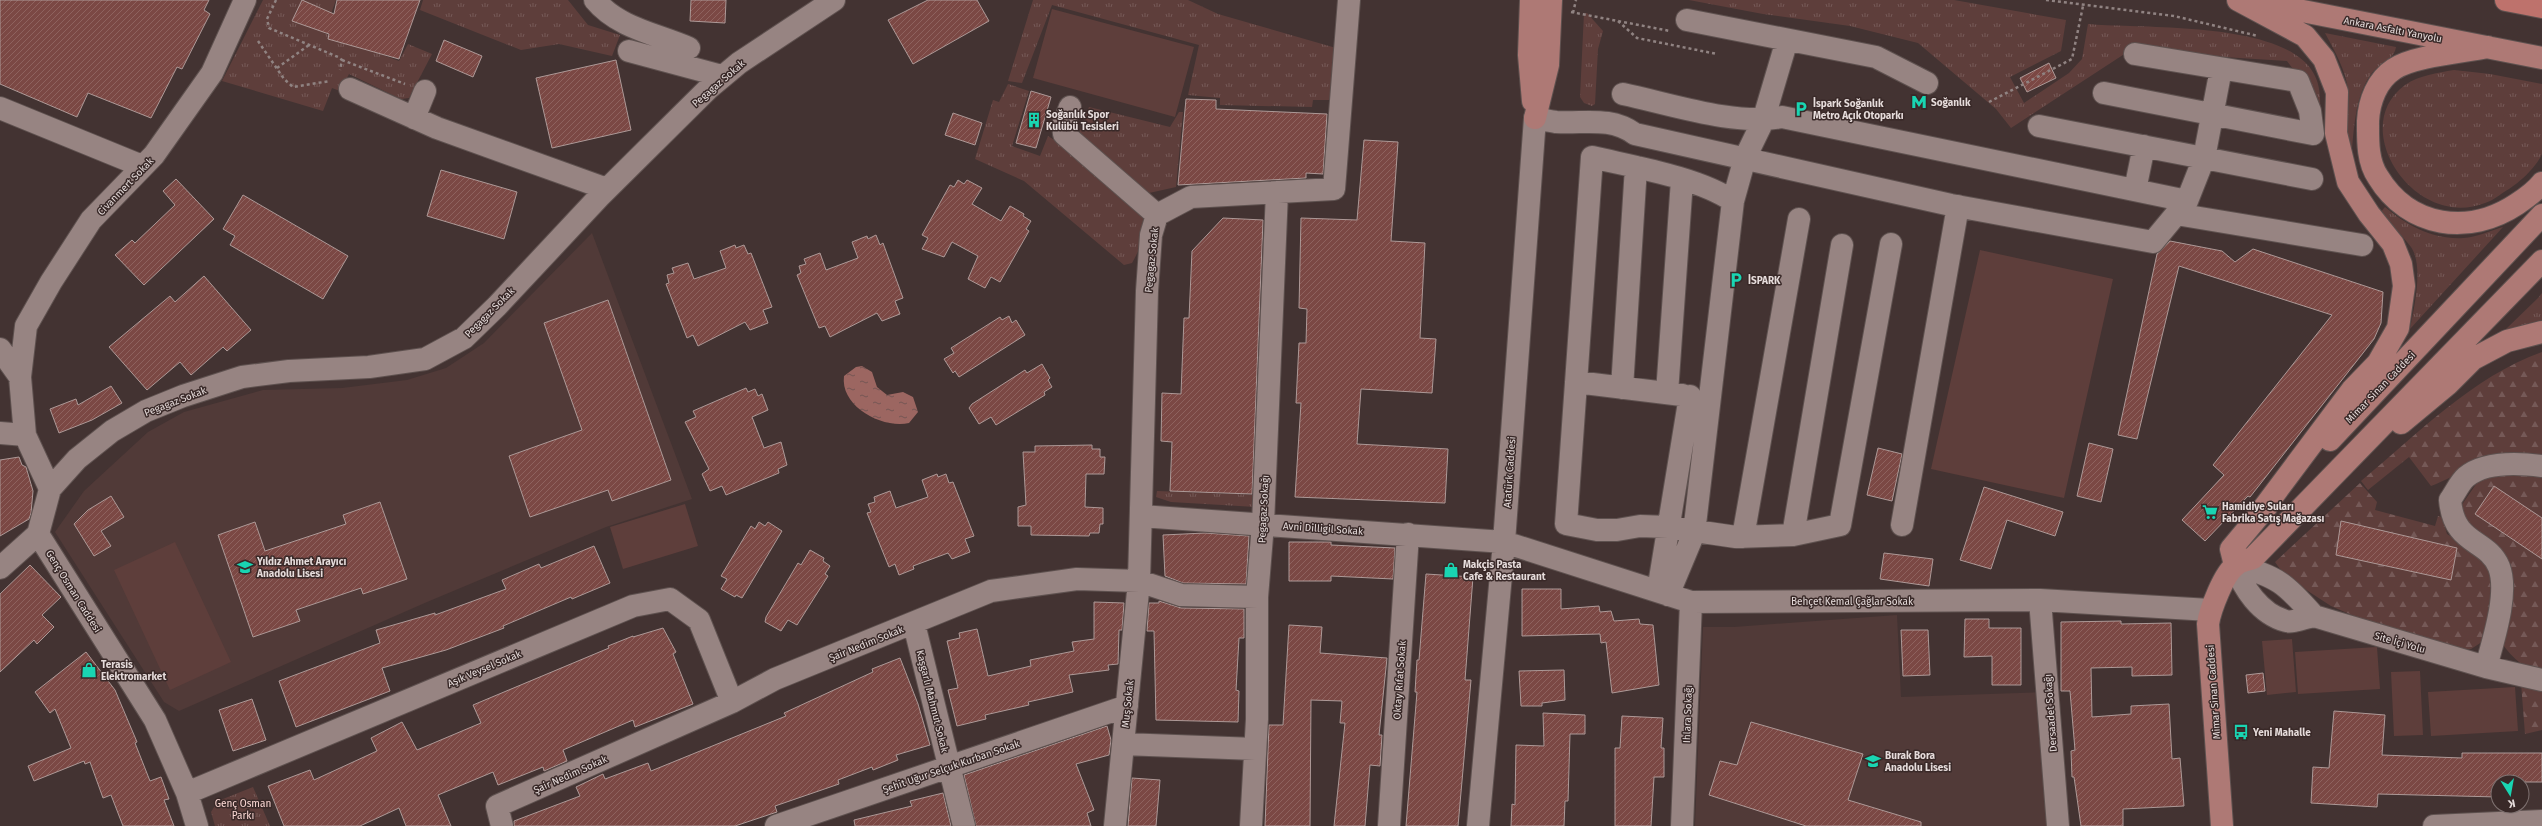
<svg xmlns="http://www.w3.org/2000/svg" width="2542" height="826" font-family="'Fira Sans',sans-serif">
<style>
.built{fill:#513a38}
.grass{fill:url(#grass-tufts)}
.forest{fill:url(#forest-firs)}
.pitch{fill:#5e3e3b}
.water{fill:url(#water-ripples)}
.building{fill:url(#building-hatch);stroke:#ad9997}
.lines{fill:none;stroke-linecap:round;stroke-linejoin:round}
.minor-casing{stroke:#5e514f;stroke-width:24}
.major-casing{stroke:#5e514f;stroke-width:24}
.highway-casing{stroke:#5e514f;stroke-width:24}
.path{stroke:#908382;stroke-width:2.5;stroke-dasharray:3 3;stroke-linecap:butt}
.minor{stroke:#978482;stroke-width:22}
.major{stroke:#ae7975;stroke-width:22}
.highway{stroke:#be726c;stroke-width:22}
.labels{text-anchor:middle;stroke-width:3;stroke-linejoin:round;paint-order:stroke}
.street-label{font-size:10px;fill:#e6dcdb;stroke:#392928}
.poi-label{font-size:10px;font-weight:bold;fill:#e6dcdb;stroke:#392928;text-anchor:start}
.park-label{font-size:10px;fill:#fdd9d5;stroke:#392928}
</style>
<defs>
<pattern id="grass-tufts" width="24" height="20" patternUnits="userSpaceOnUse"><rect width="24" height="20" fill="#5e3e3b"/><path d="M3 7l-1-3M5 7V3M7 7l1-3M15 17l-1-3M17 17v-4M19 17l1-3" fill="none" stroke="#755957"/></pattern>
<pattern id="forest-firs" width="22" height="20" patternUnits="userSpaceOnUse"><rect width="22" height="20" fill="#5e3e3b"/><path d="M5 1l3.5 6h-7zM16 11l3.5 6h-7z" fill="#755957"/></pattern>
<pattern id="water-ripples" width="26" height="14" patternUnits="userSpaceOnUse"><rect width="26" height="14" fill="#9c6661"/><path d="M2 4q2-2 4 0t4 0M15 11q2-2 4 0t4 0" fill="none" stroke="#755653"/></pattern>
<pattern id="building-hatch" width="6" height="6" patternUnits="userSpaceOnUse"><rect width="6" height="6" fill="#7b4844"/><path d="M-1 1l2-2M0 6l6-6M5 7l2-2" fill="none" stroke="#8e625e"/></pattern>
</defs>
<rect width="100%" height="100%" fill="#433332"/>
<path class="built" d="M592 233 692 499 606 527 427 602 179 711 164 702 55 532 84 491 148 432 184 412 263 390 342 388 407 380 446 368 484 343Z
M1897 615 1901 697 2047 692 2050 826H1695L1703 627H1734Z"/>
<path class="grass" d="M263 0H336L324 33 399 61 408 44 432 54 409 98 401 99 349 74 340 91 332 88 323 111 222 81Z
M423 0H568L588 25 620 35 612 56 559 44 521 50 420 10Z
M1033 0H1188L1218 14 1336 48 1331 100H1313L1312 107 1220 105V98L1188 95 1199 45 1052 5 1022 83 1008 81Z
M1689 0H1954L2066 20 2061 51 2010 77 2024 103 2069 73 2082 59 2088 24C2141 29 2290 20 2315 76 2322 90 2320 109 2320 124L2305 85 2287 61 2129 51 2011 128 1996 109 1918 43 1850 26 1763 14Z
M1584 13H1587L1603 31 1598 49 1595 104 1592 106 1584 103 1580 97Z
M2325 33 2396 47C2394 60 2380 63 2372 73 2356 93 2354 126 2352 150 2344 141 2350 103 2348 90 2346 70 2334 50 2325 33Z
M2454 70 2490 74 2542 84C2542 96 2542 146 2542 154 2536 168 2517 185 2504 192 2498 196 2492 201 2485 203 2415 231 2346 128 2405 85 2420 75 2437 73 2454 70Z
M1008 84 1029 91 1012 146 1040 156 1048 136C1066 147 1143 204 1145 223 1147 236 1138 252 1132 263L1124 265 1024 181 975 159 993 100 999 102Z
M1089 107 1170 127 1179 112H1183L1176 187 1149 193 1144 192 1079 134Z
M2385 207C2408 226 2433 240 2464 238 2476 237 2490 231 2503 227L2410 329C2414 308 2424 266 2411 247 2402 235 2390 224 2380 213Z
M2542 293V320L2505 330 2538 298Z
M1157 491 1260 495 1256 507 1171 502 1156 497Z
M253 787 270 826H215L211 812 218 801Z"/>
<path class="forest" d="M2542 352V455C2506 445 2463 473 2431 486L2409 457 2368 490 2361 481C2418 434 2472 377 2542 352Z
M2493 473 2542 477V673C2525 670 2513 658 2503 645L2509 603 2470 530 2461 506 2481 477Z
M2360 483 2377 502 2375 510 2435 526 2438 516 2442 517 2447 534 2466 546 2495 574 2485 640 2471 649H2451L2368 622 2331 606 2285 576 2275 562Z
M2521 683 2542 688V730L2525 734Z"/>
<path class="pitch" d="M1052 9 1194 47 1175 117 1033 78Z
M1980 250 2113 279 2064 498 1931 469Z
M685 504 698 546 623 569 610 527Z
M175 542 231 662 170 690 114 570Z
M2292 639 2296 692 2267 695 2262 641Z
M2377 647 2380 689 2298 694 2295 652Z
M2420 671 2423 735 2394 736 2391 672Z
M2515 687 2518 731 2431 736 2428 692Z"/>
<path class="water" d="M862 366 872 372 877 387 887 395 903 392 913 397 918 412 909 423C883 429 840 407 844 376L856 367Z"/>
<path class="building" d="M0 0H209L204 10 210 14 182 69 177 67 151 118 88 93 77 117 0 84Z
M302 0 334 14 337 0H420L399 59 328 39 329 34 292 21Z
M691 0H726L725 23 690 21Z
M928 0H977L989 21 913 64 888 20Z
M444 40 482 56 473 77 436 61Z
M616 60 631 130 552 148 536 78Z
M2049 63 2056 78 2027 92 2020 78Z
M1031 91 1051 97 1036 148 1016 143Z
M1186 99 1216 100V109L1327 114 1323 174 1306 173V178L1178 185Z
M953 113 982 123 975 145 945 135Z
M1364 140 1398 142 1391 241 1425 243 1420 338 1436 339 1432 393 1361 389 1357 444 1448 449 1445 503 1295 497 1301 403H1296L1299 343H1306L1307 309 1299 308 1301 218 1357 220Z
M441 170 517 192 504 239 427 216Z
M176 179 214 219 144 285 115 255 132 240 135 243 175 205 163 191Z
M958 180 964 184 967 180 982 188 972 204 1001 221 1010 206 1024 214 1023 216 1031 221 1026 229 1029 231 1000 282 991 277 985 288 968 279 978 256 952 242 944 257 922 249 928 238 922 235 950 185 954 187Z
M243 195 348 256 323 299 230 245 235 236 223 229Z
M1223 218 1263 220 1252 494 1170 491 1172 442 1161 441 1162 393 1181 394 1184 318H1189L1192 251Z
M876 235 880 245 883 243 903 298 895 301 900 314 882 321 877 313 830 337 825 326 819 328 797 275 801 273 799 266 806 264 804 259 820 253 826 270 858 258 852 242 867 236 868 239Z
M2170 241 2222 251 2235 262 2253 249 2383 292 2381 323 2374 339 2250 497 2248 496 2205 541 2182 520 2224 475 2213 465 2332 315 2179 266 2137 439 2118 435 2157 254Z
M735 245 736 248 744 245 748 254 751 253 772 307 763 310 768 323 750 330 745 322 698 346 693 335 687 338 666 284 669 283 667 275 674 273 672 268 688 263 694 279 726 268 720 251Z
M204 276 251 330 227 351 223 347 191 375 180 362 147 390 109 347 170 296 175 302Z
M608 300 671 480 612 501 608 490 530 517 509 456 582 430 544 323Z
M1009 316 1012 323 1016 320 1025 335 959 377 955 371 953 373 944 359 954 353 951 348 1000 317 1002 320Z
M1042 364 1050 378 1048 380 1052 387 1044 392 1045 395 996 425 991 417 979 424 969 408 972 404 1025 370 1027 373Z
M111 386 122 403 92 420 59 433 50 409 76 399 78 405Z
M746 388 748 392 755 389 758 396 762 394 768 410 752 417 764 448 781 442 787 465 778 469 779 473 726 495 722 486 710 491 702 474 709 469 685 422 696 417 693 411Z
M2089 443 2113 449 2101 502 2077 496Z
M1092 445V449H1100V457H1105L1104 474H1086L1085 507 1103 508V524H1100L1099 533H1090L1089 536 1031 535V526H1018V507L1026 505 1023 452H1035V446Z
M1878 448 1902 454 1892 501 1867 495Z
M19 457 22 465 26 467 33 491 31 513 29 519 0 536V460Z
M937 474 938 477 946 474 949 483 953 482 974 536 965 539 970 552 952 559 948 553 913 566 914 569 899 575 895 564 889 567 867 513 871 512 868 504 875 502 874 497 890 491 896 508 928 497 922 480Z
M2494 486 2542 518V559L2475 514Z
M1984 487 2063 512 2055 536 2007 520 1991 569 1960 560Z
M111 496 124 517 101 531 111 546 94 556 74 524 88 510Z
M380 502 407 579 363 594 361 588 296 610 300 621 253 637 218 535 255 522 265 551 346 524 343 515Z
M2341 521 2457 548 2451 580 2336 555Z
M759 522 765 526 768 522 782 531 742 598 736 595 735 597 721 589 727 579 721 576 751 526 755 529Z
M1205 533 1249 536 1246 584 1183 583 1165 576 1163 535Z
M1289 542H1331V545L1395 548 1393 579 1331 576V581H1289Z
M594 546 610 583 572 599 571 597 503 626 504 628 446 650 382 668 390 691 296 727 279 681 380 643 376 630 435 613V615L506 589 502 580 539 564 541 568Z
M810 550 824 558 823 561 830 566 825 574 828 576 797 625 788 620 781 631 765 622 766 617 798 563 801 565Z
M1884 553 1933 559 1929 586 1880 579Z
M30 565 61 597 42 615 54 627 37 644 34 640 0 672V594Z
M1426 574 1473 577 1465 680H1471L1458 826H1406L1417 692H1415L1417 660H1419Z
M1522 589H1561V609L1599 606 1600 612 1611 611 1614 621 1639 619 1640 624 1653 625 1659 685 1612 693 1606 642 1601 643 1600 634 1522 636Z
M1159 601 1181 608 1244 609V638H1239L1236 690 1239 691 1238 722 1156 720 1154 631H1147L1149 603H1159Z
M1094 602 1124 603 1122 630H1119L1118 664 1108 665 1109 670 1069 675 1073 692 1028 702 1029 705 985 715 986 719 957 726 948 690 958 688 947 641 960 638 959 633 977 629 988 676 1031 666 1030 660 1074 651 1072 642 1094 639Z
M1965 619H1989V628H2021V685H1992V656L1964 657Z
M2121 621V624L2171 623 2172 675 2132 676V667L2091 668 2092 717 2131 714V706L2169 704 2172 759 2180 758 2184 806 2123 809V826H2081L2074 777H2072L2071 751 2075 750 2070 691H2061V622Z
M1289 625 1322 627 1320 653 1387 658 1379 735H1382L1380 766 1370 765 1365 826H1334L1345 723H1340L1342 701 1311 700 1310 826H1265L1269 725H1283Z
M663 628 676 652 673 654 693 704 635 727 633 720 563 750 567 761 544 771 543 767 498 785 493 772 438 795 451 826H406L399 808 360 826H284L268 786 310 770 314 780 377 751 371 738 402 722 417 750 481 723 473 705 609 648 608 646 633 636V637Z
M1901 630H1928L1930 675 1903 676Z
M86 652 115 690 137 742 135 743 150 781 161 777 169 799 164 800 174 826H123L111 795 103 798 90 762 85 764 84 761 34 781 28 766 71 748 55 709 50 713 35 692Z
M900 658 918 704 930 745 896 755 898 760 873 770 872 767 838 780 839 784 775 806 777 812 735 826H514V821L580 796 576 787 603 774 605 779 648 763 651 771 786 716 784 713 873 672 872 669Z
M1564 670 1565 700 1542 703V706H1521L1519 671Z
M2263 673 2265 691 2248 693 2246 675Z
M252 699 266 740 233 751 219 710Z
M2334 711 2385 715 2382 755 2462 758V753H2542V782H2498V797L2378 794 2377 807 2311 803 2313 767 2329 768Z
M1543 713 1585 715V734H1570L1568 801H1565L1564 826H1511L1512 804 1515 805 1516 745 1544 746Z
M1622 716 1663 718 1661 748H1664V777H1654L1651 826H1615V748H1620Z
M1751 722 1863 754 1848 800 1921 822V826H1806L1709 795 1720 761 1737 765Z
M1107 726 1111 740 1109 755 1076 764 1094 810 1087 813 1091 826H976L964 775Z
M1132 778 1160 780 1156 826H1128Z
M943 793 951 826H855L854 820 912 806 910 801Z"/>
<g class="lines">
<defs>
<path id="minor" d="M595 0C618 28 657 34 689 48
M1687 20 1876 57 1927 83
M629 51 722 76
M350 89 437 128 607 189
M2104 93 2313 134 2310 111 2298 81 2135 54
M1623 94C1671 104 1735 126 1782 117L2187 201
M1070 107 1063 125 1064 134 1157 215
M0 108 142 166
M414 118 425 91
M2039 126 2312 179
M2135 190 2144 146
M1733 201C1697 177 1634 167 1592 157L1566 524 1597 530H1617L1640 526 1668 527 1736 537 1793 535 1840 525 1891 244
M2176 214 2362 245
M0 349 20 377 25 435 50 489 38 534 155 720 187 793 197 826
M20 377 26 326 51 282 91 220 154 155 212 73 245 0
M1576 382 1682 395
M1622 388 1636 167
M1667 393 1682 180
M0 433 25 435
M50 489 77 459 112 431 146 411 183 396 242 377 289 371 369 367 425 359 464 338 497 306 599 197 709 88 739 63 834 0
M1141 516 1504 542 1691 602 2040 600 2210 610
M1902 525 1958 206
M1793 535 1842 245
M1743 537 1799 219
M2235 565C2243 588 2260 614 2286 621 2293 623 2306 617 2314 616L2486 667 2542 680
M2235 565C2277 576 2286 584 2314 616
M0 568 38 534
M1658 591 1690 396
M1668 595 1694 533 1733 201 1745 158 1763 121 1787 40
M2040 600 2058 826
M914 624 964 826
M2486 667C2493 641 2509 593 2499 567 2487 538 2454 546 2450 500 2455 493 2460 482 2466 477 2485 461 2519 463 2542 466
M1123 744 1255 749
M187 793 633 606 670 599 699 620 732 702
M502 826 497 806 732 702 775 679 991 591 1077 579 1139 581 1181 595 1257 597
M776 826 1127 706
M1115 826 1139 581 1147 291 1151 235 1157 215 1191 197 1334 189 1349 0
M1251 826 1257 719V597L1263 524 1277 192
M1389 826 1408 534
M1478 826 1504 542 1535 118C1542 119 1549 121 1556 122 1584 124 1610 116 1635 134L1951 205 2153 242 2187 201 2204 158 2221 69
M1682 826 1691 602
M2434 826 2542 821"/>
<path id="major" d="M1531 0 1529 55 1533 101
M2238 0 2305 36 2324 59 2337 92 2336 133 2348 182 2369 214 2393 244 2401 264 2404 286 2398 328 2378 363 2352 390 2257 517
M2257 2 2542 58
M2488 47C2463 52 2413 56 2394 69 2377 80 2369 101 2368 121 2368 139 2367 161 2378 177 2409 228 2469 236 2517 204 2526 198 2535 192 2542 183
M1535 118 1548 65 1551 0
M2401 423 2448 384 2473 359 2507 341 2542 332
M2330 440 2542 215
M2235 565 2231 549 2267 506
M2222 826 2208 624C2210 610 2224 573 2236 565 2240 561 2248 560 2253 558L2542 261"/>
<path id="highway" d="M2506 0 2542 7"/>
</defs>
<use href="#minor" class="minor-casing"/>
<use href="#major" class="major-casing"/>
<use href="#highway" class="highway-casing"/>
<path class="path" d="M276 0 267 19 269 28 338 57 342 60 340 70
M2046 0 2174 16 2258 36
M1571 12 1670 31
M1573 13 1576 0
M1618 21 1637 38 1717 54
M258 41 284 79 293 87 330 81
M342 60 405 84
M277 68 309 45
M1989 102 2072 59 2083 6"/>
<use href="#minor" class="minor"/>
<use href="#major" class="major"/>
<use href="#highway" class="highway"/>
</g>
<defs>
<symbol id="metro-bare" viewBox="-9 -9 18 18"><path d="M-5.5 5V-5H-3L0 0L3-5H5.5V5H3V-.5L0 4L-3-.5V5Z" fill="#19d5b2" stroke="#392928" stroke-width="2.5" paint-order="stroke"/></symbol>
<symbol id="parking-bare" viewBox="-9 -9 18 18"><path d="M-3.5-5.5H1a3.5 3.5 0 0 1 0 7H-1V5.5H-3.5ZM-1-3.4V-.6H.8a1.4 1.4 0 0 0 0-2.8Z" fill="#19d5b2" stroke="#392928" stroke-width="2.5" paint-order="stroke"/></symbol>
<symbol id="building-bare" viewBox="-9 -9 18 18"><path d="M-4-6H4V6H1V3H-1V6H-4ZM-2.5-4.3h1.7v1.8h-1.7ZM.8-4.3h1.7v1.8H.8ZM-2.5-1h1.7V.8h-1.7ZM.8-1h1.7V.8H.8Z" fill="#19d5b2" stroke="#392928" stroke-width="2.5" paint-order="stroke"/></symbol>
<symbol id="supermarket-bare" viewBox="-9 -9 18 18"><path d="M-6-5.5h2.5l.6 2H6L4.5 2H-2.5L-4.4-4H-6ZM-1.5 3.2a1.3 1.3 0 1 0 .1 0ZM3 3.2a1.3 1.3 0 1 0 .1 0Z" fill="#19d5b2" stroke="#392928" stroke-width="2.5" paint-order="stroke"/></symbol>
<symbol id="school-bare" viewBox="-9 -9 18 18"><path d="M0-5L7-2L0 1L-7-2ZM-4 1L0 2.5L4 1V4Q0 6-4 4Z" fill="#19d5b2" stroke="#392928" stroke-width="2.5" paint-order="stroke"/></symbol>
<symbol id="shop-bare" viewBox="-9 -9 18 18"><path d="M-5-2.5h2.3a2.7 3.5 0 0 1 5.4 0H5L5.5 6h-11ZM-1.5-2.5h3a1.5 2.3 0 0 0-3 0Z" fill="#19d5b2" stroke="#392928" stroke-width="2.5" paint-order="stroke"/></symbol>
<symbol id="bus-bare" viewBox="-9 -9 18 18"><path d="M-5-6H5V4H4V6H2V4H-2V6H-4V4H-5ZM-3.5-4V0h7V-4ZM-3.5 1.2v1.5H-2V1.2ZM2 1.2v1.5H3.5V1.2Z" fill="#19d5b2" stroke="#392928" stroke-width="2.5" paint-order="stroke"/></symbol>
</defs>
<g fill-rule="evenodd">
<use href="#metro-bare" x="1908" y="91" width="22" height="22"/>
<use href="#parking-bare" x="1790" y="98" width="22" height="22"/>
<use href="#building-bare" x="1023" y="109" width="22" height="22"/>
<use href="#parking-bare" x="1725" y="269" width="22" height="22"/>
<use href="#supermarket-bare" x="2199" y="501" width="22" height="22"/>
<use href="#school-bare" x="234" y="556" width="22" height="22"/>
<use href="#shop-bare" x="1440" y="559" width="22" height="22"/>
<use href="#shop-bare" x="78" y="659" width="22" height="22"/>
<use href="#bus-bare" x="2230" y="721" width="22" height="22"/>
<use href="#school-bare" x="1862" y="750" width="22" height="22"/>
</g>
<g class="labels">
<g class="street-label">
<text transform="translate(2393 29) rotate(11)" y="4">Ankara Asfaltı Yanyolu</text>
<text transform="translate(718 83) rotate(-41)" y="4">Pegagaz Sokak</text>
<text transform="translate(125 186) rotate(-46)" y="4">Civanmert Sokak</text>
<text transform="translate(1151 260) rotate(-84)" y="4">Pegagaz Sokak</text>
<text transform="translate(489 312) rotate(-45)" y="4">Pegagaz Sokak</text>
<text transform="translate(2380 387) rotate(-46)" y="4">Mimar Sinan Caddesi</text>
<text transform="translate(175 401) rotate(-21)" y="4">Pegagaz Sokak</text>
<text transform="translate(1509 472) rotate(-86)" y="4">Atatürk Caddesi</text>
<text transform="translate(1263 509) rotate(-87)" y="4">Pegagaz Sokağı</text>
<text transform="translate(1323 528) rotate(4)" y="4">Avni Dilligil Sokak</text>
<text transform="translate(74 591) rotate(58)" y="4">Genç Osman Caddesi</text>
<text x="1852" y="605">Behçet Kemal Çağlar Sokak</text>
<text transform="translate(2400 642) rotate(16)" y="4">Site İçi Yolu</text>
<text transform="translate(866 643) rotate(-22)" y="4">Şair Nedim Sokak</text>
<text transform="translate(484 668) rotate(-23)" y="4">Aşık Veysel Sokak</text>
<text transform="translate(1399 680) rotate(-86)" y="4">Oktay Rıfat Sokak</text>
<text transform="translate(2213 692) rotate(-94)" y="4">Mimar Sinan Caddesi</text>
<text transform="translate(933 701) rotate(76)" y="4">Kaşgarlı Mahmut Sokak</text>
<text transform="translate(1127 704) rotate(-84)" y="4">Muş Sokak</text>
<text transform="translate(2050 713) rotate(-94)" y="4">Dersaadet Sokağı</text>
<text transform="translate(1687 714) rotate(-88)" y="4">Ihlara Sokağı</text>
<text transform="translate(951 766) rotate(-19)" y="4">Şehit Uğur Selçuk Kurban Sokak</text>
<text transform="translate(570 774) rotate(-24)" y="4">Şair Nedim Sokak</text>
</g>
<g class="poi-label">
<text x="1931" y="106">Soğanlık</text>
<text x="1813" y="107">İspark Soğanlık<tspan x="1813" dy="12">Metro Açık Otoparkı</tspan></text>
<text x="1046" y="118">Soğanlık Spor<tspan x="1046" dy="12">Kulübü Tesisleri</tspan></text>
<text x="1748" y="284">İSPARK</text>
<text x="2222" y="510">Hamidiye Suları<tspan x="2222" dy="12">Fabrika Satış Mağazası</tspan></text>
<text x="257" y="565">Yıldız Ahmet Arayıcı<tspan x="257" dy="12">Anadolu Lisesi</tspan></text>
<text x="1463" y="568">Makçis Pasta<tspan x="1463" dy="12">Cafe &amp; Restaurant</tspan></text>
<text x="101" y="668">Terasis<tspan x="101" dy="12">Elektromarket</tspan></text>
<text x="2253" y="736">Yeni Mahalle</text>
<text x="1885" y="759">Burak Bora<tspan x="1885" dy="12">Anadolu Lisesi</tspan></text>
</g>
<g class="park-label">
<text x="243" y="807">Genç Osman<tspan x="243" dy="12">Parkı</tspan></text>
</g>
</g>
<g transform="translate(2510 794) rotate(169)"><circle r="19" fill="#392928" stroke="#7e7170"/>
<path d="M0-3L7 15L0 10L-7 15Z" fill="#19d5b2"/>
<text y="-6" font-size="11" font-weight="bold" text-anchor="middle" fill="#e6dcdb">K</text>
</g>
</svg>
